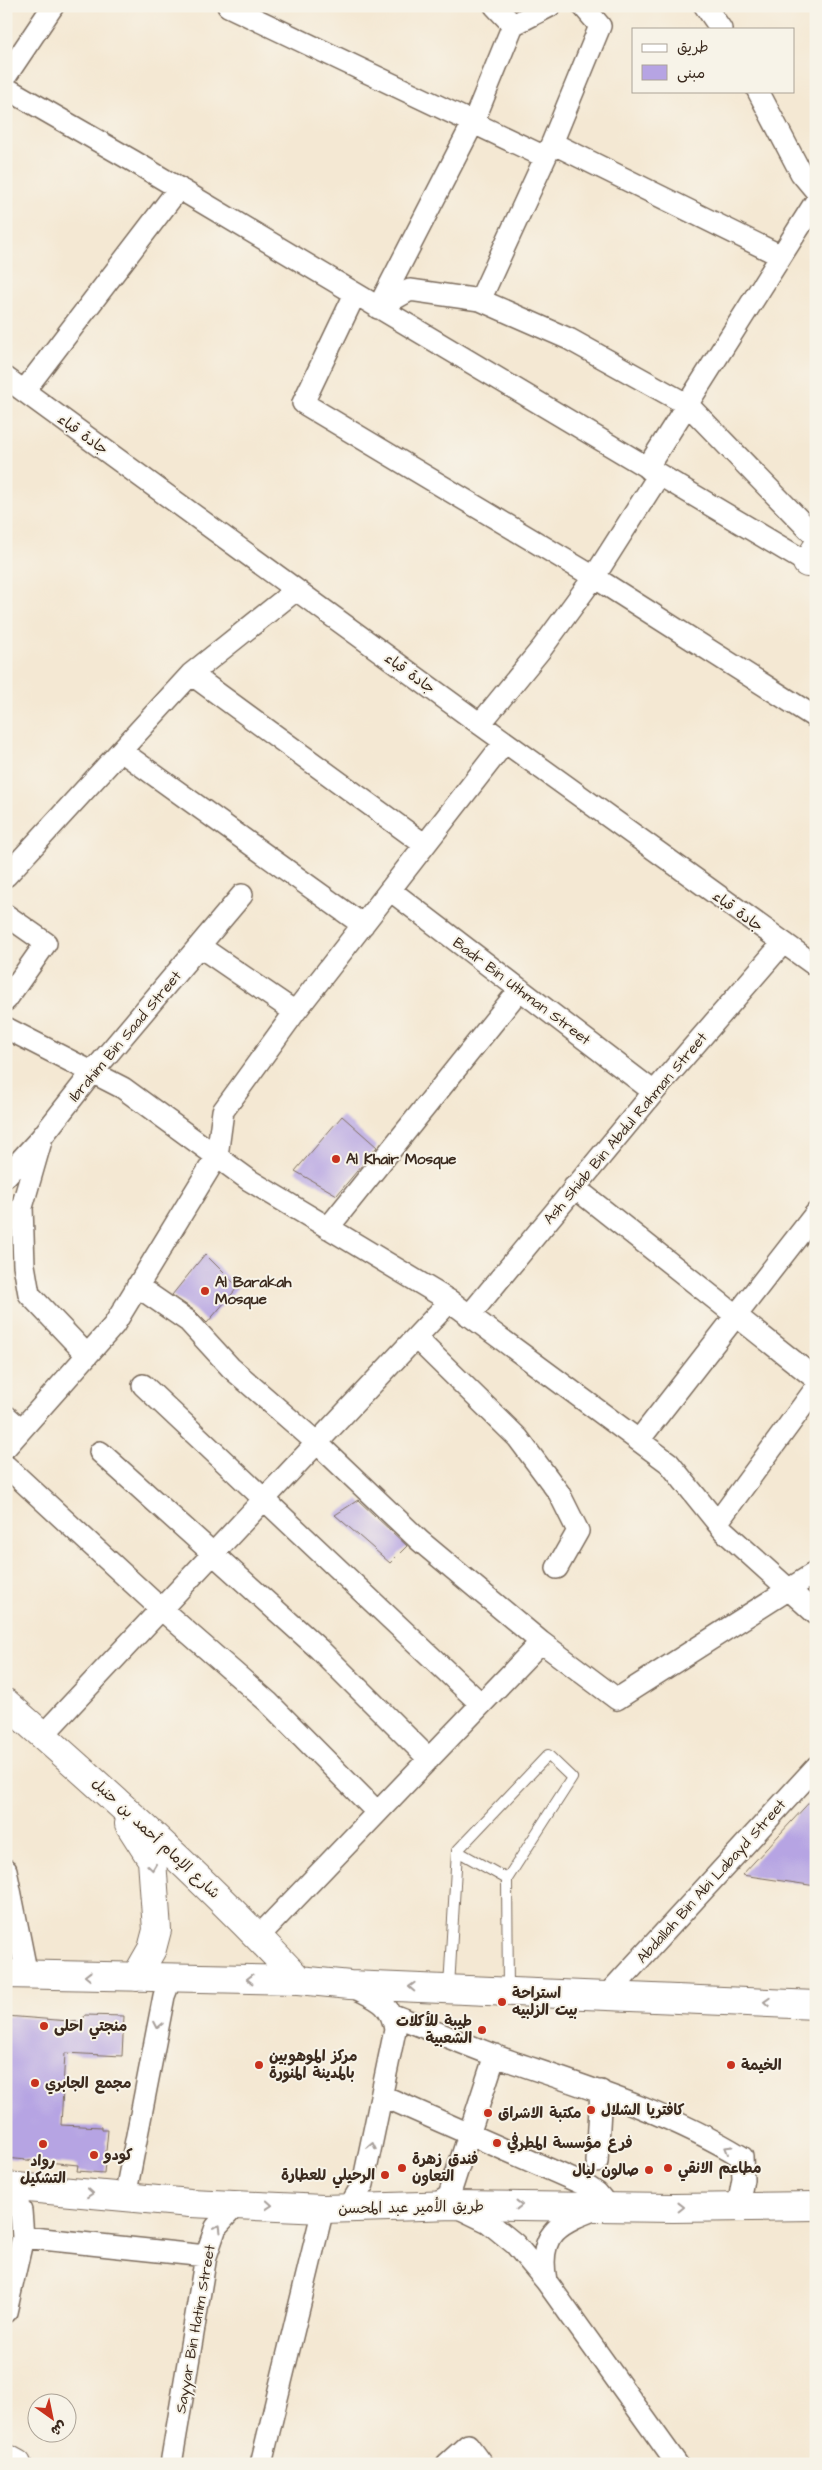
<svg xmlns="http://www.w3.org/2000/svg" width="822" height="2470" font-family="'Architects Daughter','Playpen Sans Arabic',sans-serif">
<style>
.building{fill:#b6a4e3}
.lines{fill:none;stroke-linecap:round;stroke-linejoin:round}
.lane-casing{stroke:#7c6c5d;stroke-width:12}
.street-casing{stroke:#7c6c5d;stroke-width:24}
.secondary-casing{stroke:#7c6c5d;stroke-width:30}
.lane{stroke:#fff;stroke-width:10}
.street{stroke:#fff;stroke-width:21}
.secondary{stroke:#fff;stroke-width:28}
.oneway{stroke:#a79f9a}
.poi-dot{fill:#c8321e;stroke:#f7f3e8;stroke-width:2}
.labels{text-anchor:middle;stroke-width:4;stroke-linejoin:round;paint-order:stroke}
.street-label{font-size:15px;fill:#3b2a1e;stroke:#f7f3e8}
.poi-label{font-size:15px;font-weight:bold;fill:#3b2a1e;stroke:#f7f3e8;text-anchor:start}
</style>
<rect width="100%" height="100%" fill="#f7f3e8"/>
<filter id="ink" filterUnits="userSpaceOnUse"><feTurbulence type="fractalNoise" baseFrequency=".02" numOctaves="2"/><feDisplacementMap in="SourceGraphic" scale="10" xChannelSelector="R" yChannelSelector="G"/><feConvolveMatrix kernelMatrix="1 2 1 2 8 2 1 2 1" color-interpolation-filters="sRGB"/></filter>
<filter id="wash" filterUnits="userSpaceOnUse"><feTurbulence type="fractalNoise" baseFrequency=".0096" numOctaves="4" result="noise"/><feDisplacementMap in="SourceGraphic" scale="20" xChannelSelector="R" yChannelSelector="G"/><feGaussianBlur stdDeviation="1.12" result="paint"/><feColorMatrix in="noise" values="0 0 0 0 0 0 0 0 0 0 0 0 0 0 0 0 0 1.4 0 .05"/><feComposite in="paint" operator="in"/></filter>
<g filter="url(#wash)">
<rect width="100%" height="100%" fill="#f4e8d3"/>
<g id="blocks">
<path class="building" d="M342 1116 377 1147 337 1195 295 1171Z
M205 1254 238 1287 207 1323 195 1311 172 1295Z
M358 1500 407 1546 390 1563 335 1515Z
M816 1795V1886L742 1875Z
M85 2015 124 2016 122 2056 65 2053 61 2125 102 2127V2130H108L104 2173 77 2171 78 2165 6 2158V2016L82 2022Z"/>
</g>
</g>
<g filter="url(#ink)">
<use href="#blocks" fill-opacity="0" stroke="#7c6c5d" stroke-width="1"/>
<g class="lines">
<defs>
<path id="lane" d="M457 1851 507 1879
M449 1987 457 1851 548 1755 572 1778 507 1879 508 1990"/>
<path id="street" d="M228 6 545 157
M495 6 513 25
M705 6 721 29
M6 76 53 6
M6 88 133 161 816 568
M758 91 801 173 816 191
M552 143 781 256
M355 294 303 403 594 577 813 716
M480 300 552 143 600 26 583 6
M378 308 410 290 480 300 569 339 688 405 816 537
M378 308 473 123 513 25 550 6
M6 378 480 724 816 966
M24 391 179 188
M647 468 816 201
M191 674 425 845
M480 724 542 648 594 577 659 475
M121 751 363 925
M6 876 191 674 296 590
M390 890 654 1092
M6 915 46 943 6 1000
M199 946 295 1012
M6 1028 123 1088 249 1180 450 1301 669 1463 724 1531 816 1614
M41 1141 22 1207 24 1265 29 1294 87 1355
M6 1176 41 1138 92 1073 242 895
M574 1187 816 1379
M328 1228 520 989
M137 1286 188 1321 231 1368 317 1443 420 1541 541 1642 617 1699 816 1572
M469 1316 654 1092 783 943
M416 1338 518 1438 559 1493 578 1531 557 1568
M143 1385 481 1704
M6 1416 21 1429
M639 1440 816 1213
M6 1447 114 1325 217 1156 223 1111 295 1012 505 742
M100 1452 319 1649 429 1759
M6 1466 161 1609 268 1702 377 1812
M717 1523 816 1388
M43 1735 450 1301
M6 1870 27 1975
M259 1936 541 1642
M607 1995 816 1767
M393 2015C432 2030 470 2047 510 2061 589 2088 670 2113 742 2157L743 2179 738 2207
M383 2096 585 2185 597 2193 607 2205C564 2221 536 2228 546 2281
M597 2162 601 2091
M125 2197 164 1996 171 1978
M434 2206 449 2196 495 2055
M349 2207 363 2184 395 2030C391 2001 375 1999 352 1986
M457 2207 488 2222 515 2244 546 2281 677 2464
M23 2237 206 2256
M6 2312 23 2237 21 2211 10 2186
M171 2464 206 2256 216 2227 238 2203
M261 2464 323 2209
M447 2464 468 2445 482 2464"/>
<path id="secondary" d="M807 563 816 549
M6 1703C107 1792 207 1881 299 1980
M129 1824 152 1860 157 1930 152 1949 136 1977
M6 1974 299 1980 350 1985 816 2005
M6 2186 190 2203 323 2209 454 2205 673 2208 816 2206
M6 2458 17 2464"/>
</defs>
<use href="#lane" class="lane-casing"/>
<use href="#street" class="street-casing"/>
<use href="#secondary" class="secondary-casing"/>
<use href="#lane" class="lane"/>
<use href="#street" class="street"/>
<use href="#secondary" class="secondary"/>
</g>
<defs><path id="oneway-chevron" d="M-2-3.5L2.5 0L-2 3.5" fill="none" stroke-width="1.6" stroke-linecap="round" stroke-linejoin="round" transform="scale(1.25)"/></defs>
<g class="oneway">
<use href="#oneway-chevron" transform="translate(152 1867) rotate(82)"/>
<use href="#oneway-chevron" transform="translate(88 1976) rotate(-179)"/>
<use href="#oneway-chevron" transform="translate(250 1979) rotate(-179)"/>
<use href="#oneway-chevron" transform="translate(412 1987) rotate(-178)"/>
<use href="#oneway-chevron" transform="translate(767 2002) rotate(-177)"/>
<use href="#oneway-chevron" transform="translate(158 2025) rotate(101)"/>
<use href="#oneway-chevron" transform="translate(372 2146) rotate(-78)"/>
<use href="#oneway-chevron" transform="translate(728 2149) rotate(-150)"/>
<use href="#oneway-chevron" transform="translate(90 2193) rotate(5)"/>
<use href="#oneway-chevron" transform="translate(269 2205) rotate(4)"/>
<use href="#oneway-chevron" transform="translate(519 2205)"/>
<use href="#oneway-chevron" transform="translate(681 2207) rotate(-1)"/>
<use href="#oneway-chevron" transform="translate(218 2228) rotate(-59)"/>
</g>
</g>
<g class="poi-dot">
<circle cx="336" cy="1159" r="5"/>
<circle cx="205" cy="1291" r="5"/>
<circle cx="502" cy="2002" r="5"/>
<circle cx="44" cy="2026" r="5"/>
<circle cx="482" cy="2030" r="5"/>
<circle cx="259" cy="2065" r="5"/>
<circle cx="731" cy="2065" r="5"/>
<circle cx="35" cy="2083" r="5"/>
<circle cx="591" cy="2110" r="5"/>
<circle cx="488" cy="2113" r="5"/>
<circle cx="497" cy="2143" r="5"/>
<circle cx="43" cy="2144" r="5"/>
<circle cx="94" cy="2155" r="5"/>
<circle cx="402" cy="2168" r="5"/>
<circle cx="668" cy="2168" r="5"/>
<circle cx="649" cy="2170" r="5"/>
<circle cx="385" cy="2175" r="5"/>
</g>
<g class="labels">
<g class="street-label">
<text transform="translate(83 434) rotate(36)" y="5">جادة قباء</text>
<text transform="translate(410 673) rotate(36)" y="5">جادة قباء</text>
<text transform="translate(738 911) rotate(36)" y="5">جادة قباء</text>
<text transform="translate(522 991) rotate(37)" y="5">Badr Bin Uthman Street</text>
<text transform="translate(125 1036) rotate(-50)" y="5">Ibrahim Bin Saad Street</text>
<text transform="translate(625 1128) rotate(-50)" y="5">Ash Shiab Bin Abdul Rahman Street</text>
<text transform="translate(156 1838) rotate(43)" y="5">شارع الإمام أحمد بن حنبل</text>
<text transform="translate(711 1881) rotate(-48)" y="5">Abdallah Bin Abi Labayd Street</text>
<text transform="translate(411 2207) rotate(-1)" y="5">طريق الأمير عبد المحسن</text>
<text transform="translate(195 2329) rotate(-80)" y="5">Sayyar Bin Hatim Street</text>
</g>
<g class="poi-label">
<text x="346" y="1164">Al Khair Mosque</text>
<text x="215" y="1287">Al Barakah<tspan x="215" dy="17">Mosque</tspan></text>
<text x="512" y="1998">استراحة<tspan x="512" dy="17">بيت الزلبيه</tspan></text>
<text x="472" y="2026" text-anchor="end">طيبة للأكلات<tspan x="472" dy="17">الشعبية</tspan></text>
<text x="54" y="2031">منجتي احلى</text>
<text x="269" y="2061">مركز الموهوبين<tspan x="269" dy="17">بالمدينة المنورة</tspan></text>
<text x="741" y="2070">الخيمة</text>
<text x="45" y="2088">مجمع الجابري</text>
<text x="601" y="2115">كافتريا الشلال</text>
<text x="498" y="2118">مكتبة الاشراق</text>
<text x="507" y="2148">فرع مؤسسة المطرفي</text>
<text x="104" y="2160">كودو</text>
<text x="412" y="2164">فندق زهرة<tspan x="412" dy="17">التعاون</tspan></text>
<text x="43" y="2166" text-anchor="middle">رواد<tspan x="43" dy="17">التشكيل</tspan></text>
<text x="678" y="2173">مطاعم الانقي</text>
<text x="639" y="2175" text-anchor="end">صالون ليال</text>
<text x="375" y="2180" text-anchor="end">الرحيلي للعطارة</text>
</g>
</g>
<rect width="822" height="2470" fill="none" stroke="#f7f3e8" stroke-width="25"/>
<rect x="632" y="28" width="162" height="65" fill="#f7f3e8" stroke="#aca397"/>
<rect x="642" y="44" width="25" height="8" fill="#ffffff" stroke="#aca397"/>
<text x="677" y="52" font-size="15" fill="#3b2a1e">طريق</text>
<rect x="642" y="65" width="25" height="15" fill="#b6a4e3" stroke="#aca397"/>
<text x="677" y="78" font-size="15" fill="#3b2a1e">مبنى</text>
<g transform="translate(52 2418) rotate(147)"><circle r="24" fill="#f7f3e8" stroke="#aca397"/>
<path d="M0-4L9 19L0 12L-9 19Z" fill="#c8321e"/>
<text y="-8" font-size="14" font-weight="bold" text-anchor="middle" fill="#3b2a1e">ش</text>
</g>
</svg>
